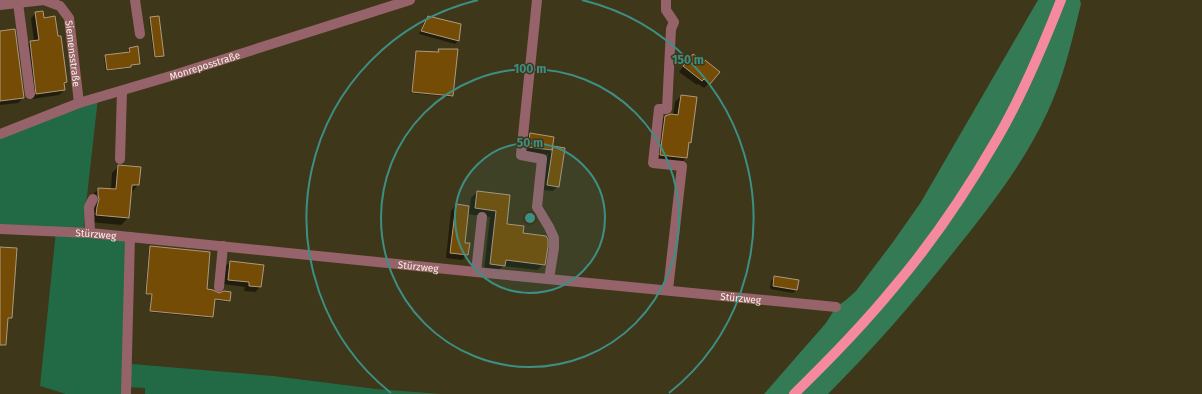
<svg xmlns="http://www.w3.org/2000/svg" width="1202" height="394" font-family="'Fira Sans',sans-serif">
<style>
.green{fill:#226a46}
.forest{fill:#337a55}
.shadow{fill:#0007}
.building{fill:#754c05;stroke:#b0997e}
.lines{fill:none;stroke-linecap:round;stroke-linejoin:round}
.minor{stroke:#97636b;stroke-width:10}
.major{stroke:#f58a9e;stroke-width:10}
.ring{fill:none;stroke:#3d8f85;stroke-width:2}
.labels{text-anchor:middle;stroke-width:3;stroke-linejoin:round;paint-order:stroke}
.street-label{font-size:10px;fill:#f6f1e0;stroke:#3f3719}
.centre{fill:#3d8f85;stroke:#3f3719;stroke-width:2}
.ring-label{font-size:12px;text-anchor:middle;font-weight:bold;fill:#3d8f85;stroke:#3f3719;stroke-width:3;stroke-linejoin:round;paint-order:stroke}
</style>
<rect width="100%" height="100%" fill="#3f3719"/>
<path class="green" d="M98 98 83 232 130 237 127 385 132 364 273 376 376 389 441 394H145V388L127 387 126 394H66L40 386 56 231 0 230V134Z"/>
<path class="forest" d="M1038 0H1080L1081 4C1072 40 1064 77 1048 111 1024 164 988 209 952 254 913 303 872 350 828 394H764L826 323 836 307 846 300 856 291 893 242 921 202Z"/>
<path class="shadow" d="M36 13 43 19 66 82 63 85 64 90 59 95 32 99 25 47 30 42 34 41 31 18Z
M428 17 458 41 455 44 419 34 425 20Z
M151 18 163 56 162 57 154 58 149 19Z
M0 32 23 98 18 103 0 105Z
M129 48 139 63 138 65H130L129 68 106 71 104 58 105 56 128 53V50Z
M439 50 452 96 451 97 411 93 415 53 416 52 438 53Z
M688 60 709 83 704 88 698 84 697 85 679 72Z
M681 96 690 142 687 145 686 158 679 165 654 161 659 123 665 116 673 115 675 102Z
M530 134 551 149 553 147 558 186 553 191 542 190 548 153 546 155 524 151 525 139Z
M119 166 140 168 138 185 132 192H130L128 218 121 225 90 222 92 195 99 189 111 190 112 173Z
M477 192 509 195 505 225 522 234 544 264 537 270 503 266 498 271 484 270 490 217 467 214 464 244H469L467 255 462 260 446 258 451 211 456 205 470 207 471 198Z
M151 247 206 290 229 300 228 302 214 300 212 317 211 318 150 312 151 295H145L149 248Z
M230 262 263 266 260 287 255 292 244 291 245 287 223 284 225 267Z
M775 277 796 290 793 293 770 289 771 281Z"/>
<path class="building" d="M43 11 44 18 55 16 58 36H61L67 82 64 83 65 90 36 94 30 41 39 40 35 12Z
M159 16 164 56 155 57 150 17Z
M428 16 461 24 459 41 421 31Z
M15 29 24 98 0 101V31Z
M138 46 140 64 131 65V67L107 70 105 55 130 52 129 48Z
M438 49H458L453 96 412 92 416 51 439 52Z
M693 54 704 62 705 60 720 72 710 84 704 79 702 81 683 66Z
M681 95 697 97 691 143 689 142 687 158 660 155 665 116 671 114 678 115Z
M530 133 554 137 552 150 528 147Z
M553 146 565 148 559 187 547 185Z
M118 165 141 167 139 185H132L129 218 96 215 97 207 99 199 98 195V188L116 189Z
M477 191 510 195 507 224 524 226 523 233 546 236 548 239V247L545 265 506 260 505 266 490 264 496 211 475 208Z
M456 204 469 206 465 243H470L468 255 450 253Z
M150 246 210 252 207 289 213 290 219 293 224 291 231 292 230 301 215 299 213 317 150 311 152 294H146Z
M0 247 17 248 12 318H8L6 345H0Z
M230 261 264 265 261 287 249 286V282L228 280Z
M774 276 799 280 797 290 773 286Z"/>
<g class="lines">
<g class="minor">
<path d="M135 0 140 34"/>
<path d="M537 0 521 155 542 159 537 207 549 227 554 238V248L549 279"/>
<path d="M666 0V10L674 22 671 29 667 109H659L653 163 682 166 668 290"/>
<path d="M18 3 30 94"/>
<path id="s1" d="M0 5 44 0 60 6 69 18 79 103"/>
<path id="s2" d="M0 134 79 103 174 75 410 0"/>
<path d="M120 159 122 91"/>
<path id="s3" d="M0 229 90 233 130 237 476 272 836 307"/>
<path d="M90 233 89 207 93 199"/>
<path d="M476 272 482 217"/>
<path d="M219 287 223 246"/>
<path d="M126 394 130 237"/>
</g>
<path class="major" d="M794 394C829 360 864 324 895 286 934 240 968 189 998 137 1023 94 1043 46 1061 0"/>
</g>
<circle cx="530" cy="218" r="75" fill="#3d8f85" fill-opacity=".12"/>
<g class="ring">
<circle cx="530" cy="218" r="75"/>
<circle cx="530" cy="218" r="149"/>
<path d="M391 393A224 224 0 0 1 478 0M582 0A224 224 0 0 1 669 393"/>
</g>
<g class="labels">
<g class="street-label">
<text dy="4" stroke="none"><textPath href="#s1" startOffset="112">Siemensstraße</textPath></text>
<text dy="4" stroke="none"><textPath href="#s2" startOffset="216">Monreposstraße</textPath></text>
<text dy="4" stroke="none"><textPath href="#s3" startOffset="96">Stürzweg</textPath></text>
<text dy="4" stroke="none"><textPath href="#s3" startOffset="420">Stürzweg</textPath></text>
<text dy="4" stroke="none"><textPath href="#s3" startOffset="744">Stürzweg</textPath></text>
</g>
</g>
<circle cx="530" cy="218" r="6" class="centre"/>
<g class="ring-label">
<text x="688" y="64">150 m</text>
<text x="530" y="73">100 m</text>
<text x="530" y="147">50 m</text>
</g>
</svg>
